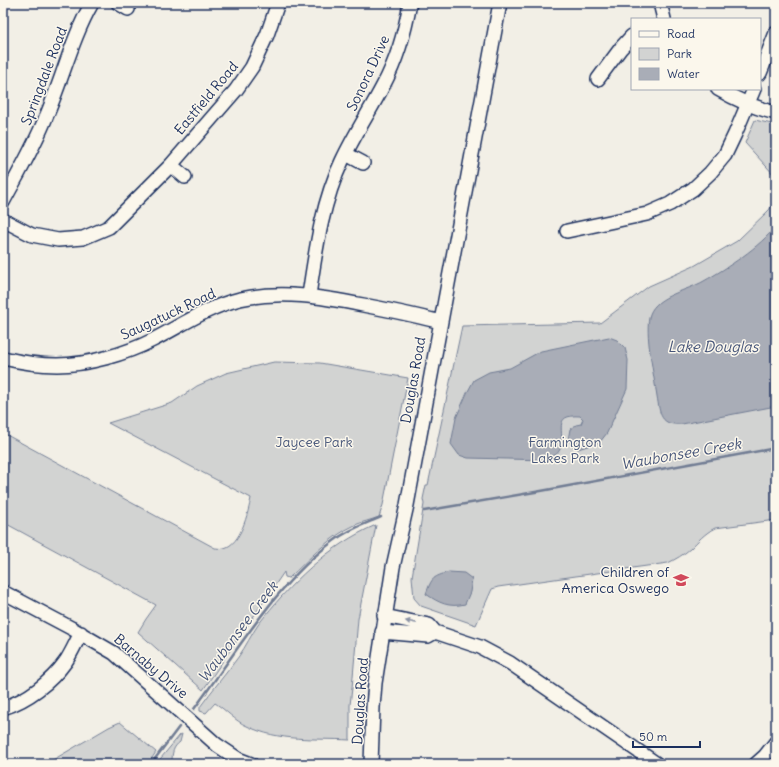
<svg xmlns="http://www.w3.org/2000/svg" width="779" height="767" font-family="Delius,sans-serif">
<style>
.green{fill:#d2d3d2;stroke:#768198}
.water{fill:#a9adb7;stroke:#707b93}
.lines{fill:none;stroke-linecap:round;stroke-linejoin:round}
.stream{stroke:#707b93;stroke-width:2.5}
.minor-casing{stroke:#1b2f5e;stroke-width:16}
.minor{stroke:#fbf7ec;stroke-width:13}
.oneway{fill:#8b93a5}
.labels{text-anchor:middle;stroke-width:3;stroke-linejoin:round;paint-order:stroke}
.street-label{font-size:14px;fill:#1b2f5e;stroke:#fbf7ec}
.park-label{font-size:14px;fill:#49587b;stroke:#fbf7ec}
.poi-label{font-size:14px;fill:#1b2f5e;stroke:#fbf7ec;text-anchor:end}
.water-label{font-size:15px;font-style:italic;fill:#465579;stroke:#fbf7ec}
</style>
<rect width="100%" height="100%" fill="#f2efe6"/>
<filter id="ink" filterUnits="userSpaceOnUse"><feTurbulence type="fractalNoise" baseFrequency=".025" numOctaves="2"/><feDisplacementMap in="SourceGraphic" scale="8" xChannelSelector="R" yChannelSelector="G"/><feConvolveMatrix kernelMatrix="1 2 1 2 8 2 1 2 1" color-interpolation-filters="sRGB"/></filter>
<g filter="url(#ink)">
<path class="green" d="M755 120 776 125V177L745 143Z
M776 200V520L715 528C705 533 698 541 690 549 683 555 676 559 668 563L498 587 492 589 476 625 421 606 414 598 412 577 424 504 423 499 426 485H428L462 326 600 323 649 286 694 266 737 241 769 210Z
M274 362 320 363 408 378 383 505 379 517C371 520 362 522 355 525 329 537 309 559 289 578L285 577 284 572 203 690 138 632 146 619 156 605 3 522V433L215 548C217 548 221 549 224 548 241 544 248 513 251 498L108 423 172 403 197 386 226 373Z
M376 525 358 619 352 688 350 705V740C315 738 279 742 247 726 235 721 226 710 215 703L206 713 200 711V707C212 690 226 674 239 656 246 646 251 635 258 625 289 584 329 545 376 525Z
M120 722 156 752 148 764H46L109 727Z
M182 734 180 742C173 747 172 753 172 762L175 764H156L180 735Z"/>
<path class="water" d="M776 226V406L682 424C660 426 660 414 657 396 654 376 644 331 650 314 657 295 687 291 704 281 727 268 760 247 776 226Z
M609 337 617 340 625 348 628 360 627 389 607 433 600 442 578 449 572 446 568 440 570 429 576 425 581 424 583 419 580 416C551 414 566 432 560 449 558 455 551 457 546 460L468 458 459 455 451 444 456 418 467 393 474 380 489 372 510 368 541 351Z
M449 572 464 573 472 579 470 592 465 604C449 608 439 603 426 594 432 577 433 577 449 572Z"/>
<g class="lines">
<path class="stream" d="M424 511 541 491 776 448
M194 709C236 653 277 582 335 540 349 529 365 524 381 517
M151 764 179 727"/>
<defs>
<path id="minor" d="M118 3 128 9
M660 3 664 19
M760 73 776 33
M598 79 621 48 632 36
M718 89C737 100 755 108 776 113
M346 154 363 163
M171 165 185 177
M3 202C18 174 34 147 46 117 62 80 72 38 92 3
M3 220 32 235 58 240 83 238 109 227 171 165 236 90 252 67 267 35 278 3
M567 231 647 214 670 204 693 189 710 173 725 155 735 134 754 89
M309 295C316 249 322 203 342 161 354 135 370 111 383 86 397 60 405 32 410 3
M3 358C20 362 39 365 57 365 87 365 126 354 153 340 182 325 208 307 240 299 282 290 322 297 363 305 389 310 415 315 440 322
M3 592 71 628 114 653 217 745 238 759 251 764
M384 616 429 625 435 632 480 647 510 663 657 764
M382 632 428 636 435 632
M3 708C28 700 51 682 66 661 72 652 76 642 81 633
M371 764 373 707 375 683 393 567 407 505 500 3
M756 764 765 756 776 742"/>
</defs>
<use href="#minor" class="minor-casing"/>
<use href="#minor" class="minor"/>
</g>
<defs><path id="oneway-solid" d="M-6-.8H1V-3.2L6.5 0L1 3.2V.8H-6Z"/></defs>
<use class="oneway" href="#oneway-solid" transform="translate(411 622) rotate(-169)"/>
</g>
<defs>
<symbol id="school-bare" viewBox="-9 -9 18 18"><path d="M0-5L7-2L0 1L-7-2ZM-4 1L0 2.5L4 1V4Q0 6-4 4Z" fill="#d1495b" stroke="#fbf7ec" stroke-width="2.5" paint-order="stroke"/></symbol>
</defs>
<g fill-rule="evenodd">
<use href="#school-bare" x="670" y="569" width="22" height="22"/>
</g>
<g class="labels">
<g class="street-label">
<text transform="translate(368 73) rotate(-65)" y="5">Sonora Drive</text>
<text transform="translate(44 76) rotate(-69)" y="5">Springdale Road</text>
<text transform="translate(206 98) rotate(-50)" y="5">Eastfield Road</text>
<text transform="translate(168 314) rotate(-25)" y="5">Saugatuck Road</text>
<text transform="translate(413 380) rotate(-80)" y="5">Douglas Road</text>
<text transform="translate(151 666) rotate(40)" y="5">Barnaby Drive</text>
<text transform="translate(360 701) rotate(-86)" y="5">Douglas Road</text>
</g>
<g class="park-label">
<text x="314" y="447">Jaycee Park</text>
<text x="565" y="447">Farmington<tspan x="565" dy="16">Lakes Park</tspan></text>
</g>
<g class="poi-label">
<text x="669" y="577">Children of<tspan x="669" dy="16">America Oswego</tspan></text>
</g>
<g class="water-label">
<text x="713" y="352">Lake Douglas</text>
<text transform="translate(681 454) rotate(-10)" y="5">Waubonsee Creek</text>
<text transform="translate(238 632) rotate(-53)" y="5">Waubonsee Creek</text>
</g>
</g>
<rect width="779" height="767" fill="none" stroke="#fbf7ec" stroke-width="16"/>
<rect x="8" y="8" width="763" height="751" fill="none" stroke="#1b2f5e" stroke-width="1.5" filter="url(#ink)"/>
<rect x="631" y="18" width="130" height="72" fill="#fbf7ec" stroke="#a1a7b3"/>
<rect x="639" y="31" width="20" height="6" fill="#fbf7ec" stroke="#a1a7b3"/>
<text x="667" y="38" font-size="12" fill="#1b2f5e">Road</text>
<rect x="639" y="48" width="20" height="12" fill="#d2d3d2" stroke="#a1a7b3"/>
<text x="667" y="58" font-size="12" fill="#1b2f5e">Park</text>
<rect x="639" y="68" width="20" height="12" fill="#a9adb7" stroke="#a1a7b3"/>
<text x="667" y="78" font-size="12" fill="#1b2f5e">Water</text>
<path d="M633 741v6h67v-6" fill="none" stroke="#1b2f5e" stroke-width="2"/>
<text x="639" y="741" font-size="12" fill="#1b2f5e" stroke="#fbf7ec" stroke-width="3" paint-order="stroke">50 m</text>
</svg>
